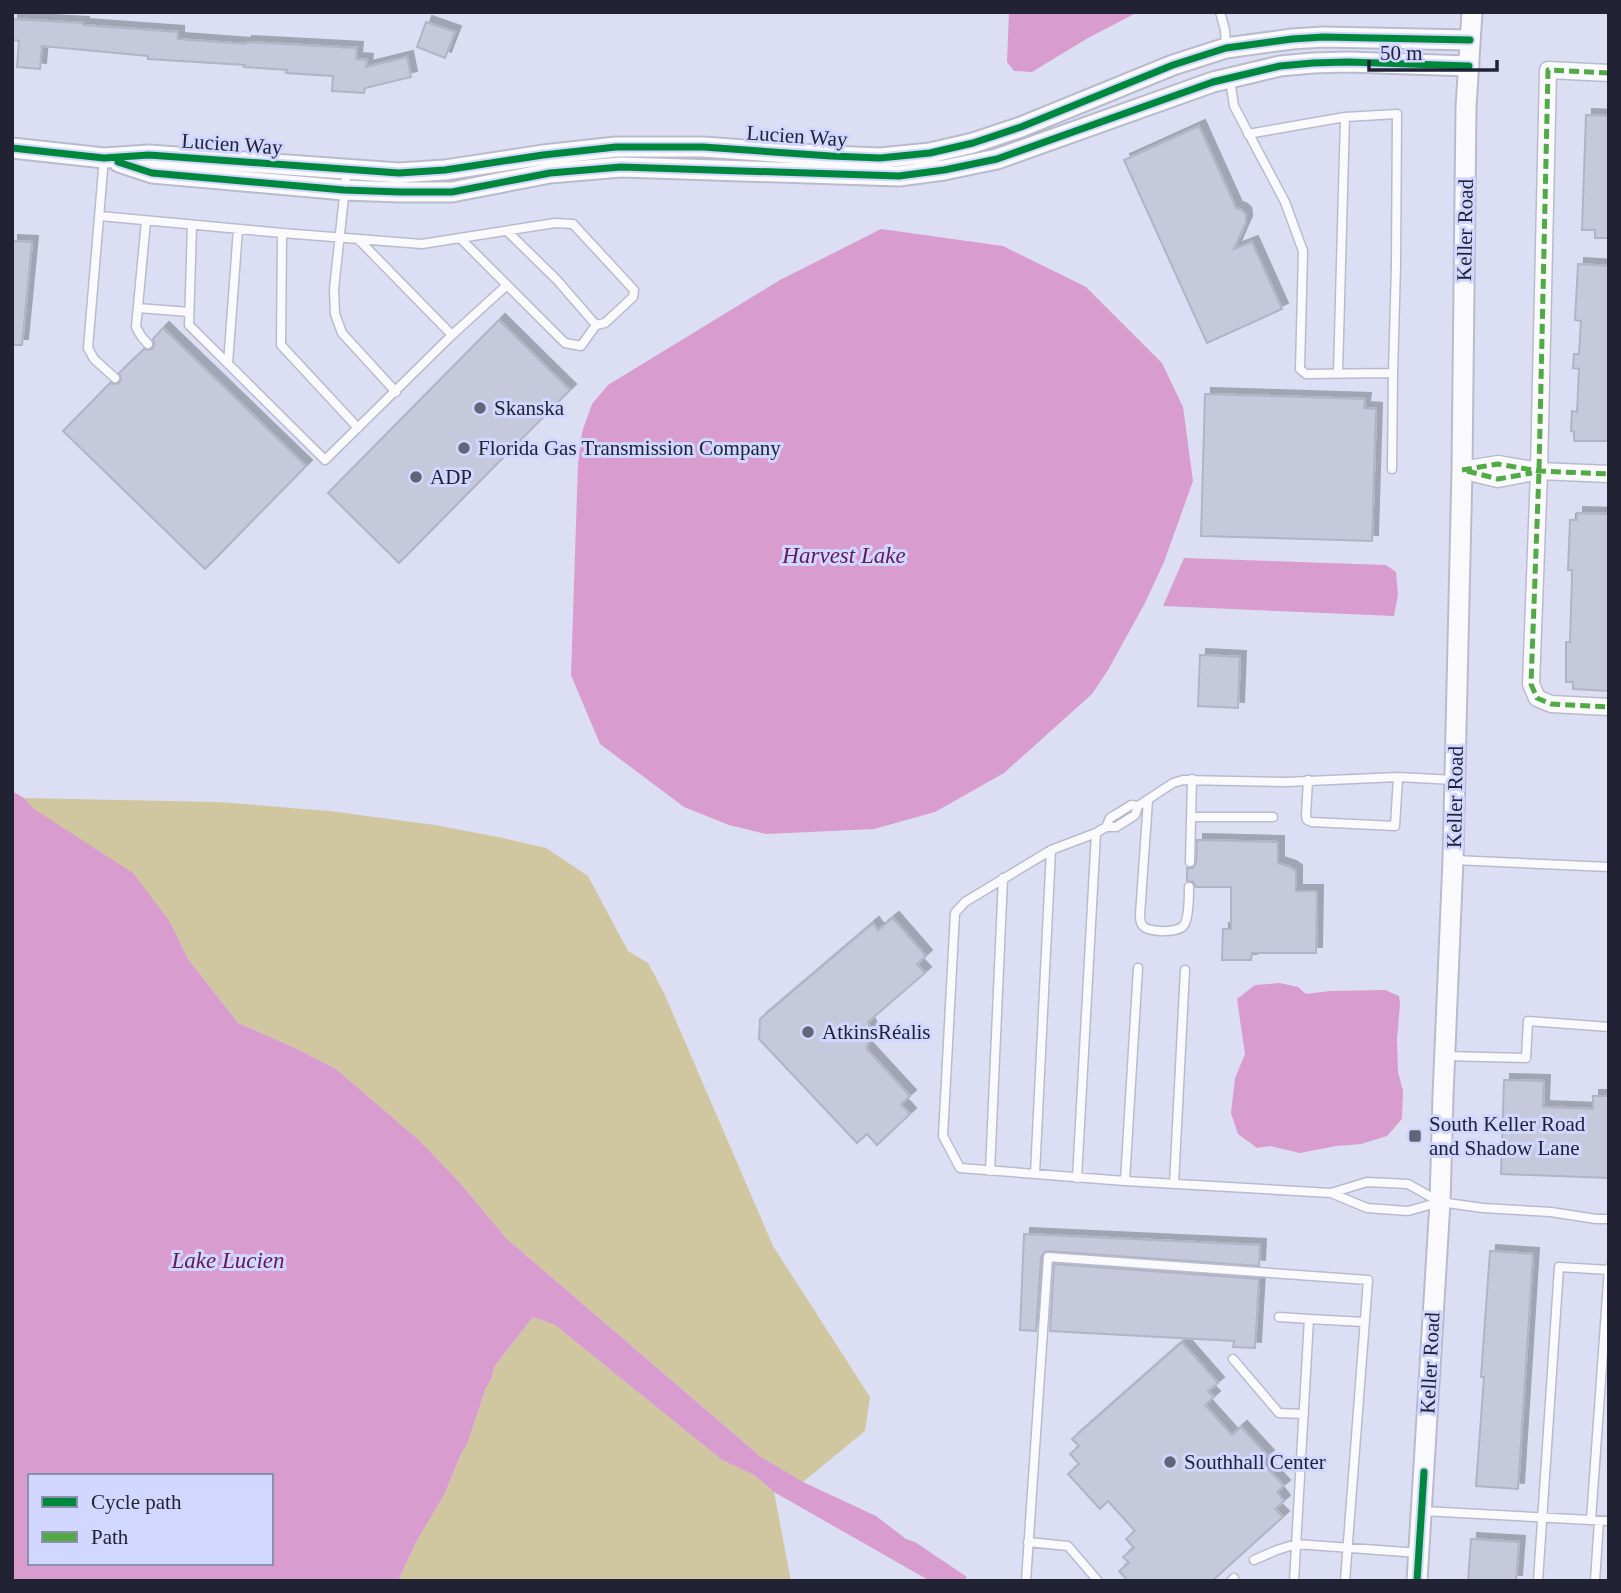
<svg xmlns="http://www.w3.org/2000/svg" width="1621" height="1593" font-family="Georgia,serif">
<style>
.green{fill:#d0c7a1}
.water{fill:#d89cce;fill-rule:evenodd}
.building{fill:#c6c8dc;stroke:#b2b4c6;stroke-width:2;filter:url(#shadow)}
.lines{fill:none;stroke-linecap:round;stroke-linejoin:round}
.service-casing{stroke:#b9bbcd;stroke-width:11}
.minor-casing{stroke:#b9bbcd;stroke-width:19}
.tertiary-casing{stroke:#b9bbcd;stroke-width:23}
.service{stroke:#fafafd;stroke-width:8}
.minor{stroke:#fafafd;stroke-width:16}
.tertiary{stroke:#fafafd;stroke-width:19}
.quiet{stroke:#52aa45;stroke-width:5;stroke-dasharray:10 5;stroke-linecap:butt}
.cycleway-casing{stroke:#d1d7fe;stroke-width:11}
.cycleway{stroke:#00873e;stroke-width:7}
.poi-dot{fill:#626578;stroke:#d1d7fe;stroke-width:2.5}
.labels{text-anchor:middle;stroke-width:6;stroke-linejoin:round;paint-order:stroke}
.street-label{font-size:21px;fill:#212335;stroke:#d1d7fe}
.poi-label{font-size:21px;fill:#212335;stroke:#d1d7fe;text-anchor:start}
.water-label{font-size:23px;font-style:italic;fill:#661855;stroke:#d1d7fe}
</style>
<defs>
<filter id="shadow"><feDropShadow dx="6" dy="-6" stdDeviation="0" flood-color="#0004"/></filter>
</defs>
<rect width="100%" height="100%" fill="#dcdff4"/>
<path class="green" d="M24 798 218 802 330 811 435 825 503 838 546 848 588 876 628 951 648 963 664 993 773 1246 870 1397 865 1431 803 1482 761 1457 506 1238 461 1184 421 1142 336 1069 293 1047 238 1023 188 959 170 922 34 809Z
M533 1317 555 1325 722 1460 754 1475 774 1492 791 1581H398L416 1542 444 1495 461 1454 468 1442 485 1390 492 1377 494 1367Z"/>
<path class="water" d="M1009 12H1138L1088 38 1032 72 1014 71 1007 62Z
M881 229 1003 246 1086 287 1162 363 1183 407 1193 481 1164 562 1145 603 1108 670 1092 694 1004 773 935 812 874 829 766 834 729 825 684 807 600 744 571 675 578 463 582 432 592 404 608 385 780 280Z
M1184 558 1386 565 1396 572 1398 595 1394 616 1163 606Z
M12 791 24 798 34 809 133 873 170 922 188 959 238 1023 293 1047 336 1069 421 1142 461 1184 506 1238 761 1457 803 1482 876 1516 906 1539 915 1542 967 1577 963 1581H930L774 1492 754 1475 722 1460 555 1325 533 1317 494 1367 492 1377 485 1390 468 1442 461 1454 444 1495 416 1542 398 1581H12ZM30 1476H271V1563H30Z
M1280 983 1298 987 1306 994 1330 991 1385 990 1399 996 1400 1004 1397 1039 1398 1072 1403 1091 1402 1119 1387 1136 1361 1144 1336 1146 1300 1153 1270 1146 1257 1148 1238 1134 1231 1113 1235 1078 1245 1054 1237 999 1255 985Z"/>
<path class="building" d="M12 19 83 23V25L178 32V39L246 44V42L357 48 356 59 367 60 366 67 407 57 411 77 365 88 364 93 332 91 333 76 286 73 287 70 244 67 245 65 148 59V56L42 46 40 69 17 67 19 41 12 40Z
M426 22 455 32 445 58 417 47Z
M1586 115 1609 116V238H1595V230H1582Z
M1199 126 1236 208 1240 209 1245 213 1246 218V222L1234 249 1252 242 1282 309 1207 343 1124 160Z
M12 241 32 242 22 345H12Z
M1578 264 1609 266V441H1574V432L1571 431 1572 411 1577 412 1579 369 1573 368 1574 354H1579L1581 321 1575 320Z
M499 320 570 390 399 563 328 493Z
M163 328 306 466 205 569 63 431 110 383 114 384 119 383 121 379 119 373 144 349 149 350 153 348 154 343 153 339Z
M1205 394 1365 399 1364 408 1376 409 1372 541 1201 536Z
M1577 513 1609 514V691L1573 689V682H1566V642H1570L1572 578V570H1568L1570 520H1577Z
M1200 655 1240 657 1238 708 1198 706Z
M1197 840 1278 842V863L1290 867 1296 871V891H1317L1316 953H1252L1251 960H1222L1223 929H1231V887H1196L1193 882 1187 881V868H1193L1196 863Z
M893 918 926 956 917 964 925 973 868 1022 873 1034 866 1048 910 1096 901 1104 910 1114 877 1145 867 1134 857 1143 759 1039 760 1019 873 923 878 930Z
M1504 1080 1544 1081 1543 1107 1593 1109V1096H1609V1178L1501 1174Z
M1024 1234 1260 1245 1259 1266 1046 1251 1041 1257 1036 1331 1020 1330Z
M1490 1251 1533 1254 1518 1489 1476 1486 1484 1377H1481Z
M1054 1264 1259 1279 1255 1348 1233 1347 1234 1341 1050 1331Z
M1182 1342 1218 1383 1208 1391 1214 1397 1205 1405 1232 1435 1241 1427 1268 1456 1261 1461 1284 1486 1277 1492 1284 1501 1275 1509 1283 1517 1212 1581H1128L1119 1571 1129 1563 1123 1557 1134 1548 1126 1539 1135 1531 1108 1501 1100 1509 1068 1474 1079 1464 1070 1454 1079 1446 1072 1439Z
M1471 1539 1519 1542 1516 1581H1468Z"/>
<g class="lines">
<defs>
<path id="service" d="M1220 12 1225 30 1226 48
M1230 80 1234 106 1285 202 1303 251 1300 369 1306 374 1393 373 1392 469
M1248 134 1345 117
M104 158 88 348 94 359 115 378
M347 169 334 289 335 314 342 333 396 392
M100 216 282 233 422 244 555 223 573 224 634 290 633 297 605 323 596 325 581 346 565 343 460 238
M146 221 136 327 141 336 148 344
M192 225 189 325 325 460 452 335 507 285
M507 231 557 280 596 325
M282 233 281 345 358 428
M359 240 452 335
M138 308 189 312
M228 364 238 229
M1338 373 1345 117 1397 114 1396 265 1393 373
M1308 780 1306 815 1307 820 1312 822 1395 826 1398 777
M1148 800 1140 915C1140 919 1140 923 1143 926 1149 933 1179 933 1184 925 1189 918 1189 896 1189 887
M1191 817H1273
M1106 827H1116L1135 815 1138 806
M1454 860 1609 867
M1190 862 1192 779
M1444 1056 1526 1058 1528 1021 1609 1027
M990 1171 1003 878
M1035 1174 1051 850
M1077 1178 1096 833
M1125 1181 1138 968
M1174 1184 1185 970
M1331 1193 1367 1182 1408 1184 1440 1202 1483 1208 1551 1212 1596 1219H1609
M1440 1202 1408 1211 1367 1208 1331 1193 1125 1181 960 1168 943 1136 955 913 965 902 1051 850 1096 833 1106 827 1110 818 1120 812 1131 805 1138 806 1173 783 1183 780 1286 782 1398 777 1454 780
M1279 1317 1309 1319 1294 1581
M1309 1319 1364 1322
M1233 1359 1279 1413 1304 1414
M1423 1511 1609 1521
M1591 1520 1609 1268
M1028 1542 1068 1546 1098 1581
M1254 1560 1277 1550 1296 1544 1419 1553
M1026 1581 1048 1257 1368 1280 1345 1581
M1231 1581 1234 1578
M1538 1581 1559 1267 1609 1270
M1595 1581 1599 1521"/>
<path id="minor" d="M1609 73 1548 70 1539 471 1531 684 1537 698 1551 704 1609 707
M1462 470 1498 464 1539 471 1609 474
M1469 472 1498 479 1529 473"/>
<path id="tertiary" d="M12 148 104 158 149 155 399 173 445 170 543 155 616 147H703L831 156 880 158 930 153 973 143 1021 127 1173 65 1226 48 1292 39 1323 37 1470 40
M119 162 152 173 344 190 400 192H452L550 173 621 167 899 176 944 170 997 159 1213 82 1280 66 1313 63 1348 62 1469 66
M1417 1581 1440 1202 1443 1096 1453 860 1462 470 1466 107 1472 12"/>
</defs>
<use href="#service" class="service-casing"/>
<use href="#minor" class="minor-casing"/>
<use href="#tertiary" class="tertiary-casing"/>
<use href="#service" class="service"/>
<use href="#minor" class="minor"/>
<use href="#tertiary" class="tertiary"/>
<path class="quiet" d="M1609 73 1548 70 1539 471 1531 684 1537 698 1551 704 1609 707
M1462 470 1498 464 1539 471 1609 474
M1467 471 1498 479 1532 473"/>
<defs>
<path id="cycleway" d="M12 148 104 158 149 155 399 173 445 170 543 155 616 147H703L831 156 880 158 930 153 973 143 1021 127 1173 65 1226 48 1292 39 1323 37 1470 40
M118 162 152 173 344 190 400 192H452L550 173 621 167 899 176 944 170 997 159 1213 82 1280 66 1313 63 1348 62 1469 66
M1417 1581 1424 1472"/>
</defs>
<use href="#cycleway" class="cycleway-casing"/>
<use href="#cycleway" class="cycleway"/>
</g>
<g class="poi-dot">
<circle cx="480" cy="408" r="7"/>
<circle cx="464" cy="448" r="7"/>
<circle cx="416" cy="477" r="7"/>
<circle cx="808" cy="1032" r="7"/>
<rect x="1408" y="1129" width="14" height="14" rx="3.5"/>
<circle cx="1170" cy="1462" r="7"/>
</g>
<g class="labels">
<g class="street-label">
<text transform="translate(797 136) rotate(4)" y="7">Lucien Way</text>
<text transform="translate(232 144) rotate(4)" y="7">Lucien Way</text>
<text transform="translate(1465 230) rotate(-89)" y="7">Keller Road</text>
<text transform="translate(1455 797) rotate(-89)" y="7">Keller Road</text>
<text transform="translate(1430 1363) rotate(-87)" y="7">Keller Road</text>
</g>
<g class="poi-label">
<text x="494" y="415">Skanska</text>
<text x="478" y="455">Florida Gas Transmission Company</text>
<text x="430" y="484">ADP</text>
<text x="822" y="1039">AtkinsRéalis</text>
<text x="1429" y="1131">South Keller Road<tspan x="1429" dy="24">and Shadow Lane</tspan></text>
<text x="1184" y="1469">Southhall Center</text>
</g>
<g class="water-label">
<text x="844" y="563">Harvest Lake</text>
<text x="228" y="1268">Lake Lucien</text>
</g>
</g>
<rect width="1621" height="1593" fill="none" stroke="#212335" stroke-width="28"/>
<rect x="28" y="1474" width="245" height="91" fill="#d1d7fe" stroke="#8b8fae" stroke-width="2"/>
<rect x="42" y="1497" width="35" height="10" fill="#00873e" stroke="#8b8fae" stroke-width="2"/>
<text x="91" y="1509" font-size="21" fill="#212335">Cycle path</text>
<rect x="42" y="1532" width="35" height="10" fill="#52aa45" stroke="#8b8fae" stroke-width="2"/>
<text x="91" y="1544" font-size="21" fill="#212335">Path</text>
<path d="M1369 60v10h128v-10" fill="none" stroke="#212335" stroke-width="3.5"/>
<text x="1380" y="60" font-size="21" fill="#212335" stroke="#d1d7fe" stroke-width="5" paint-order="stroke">50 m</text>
</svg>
